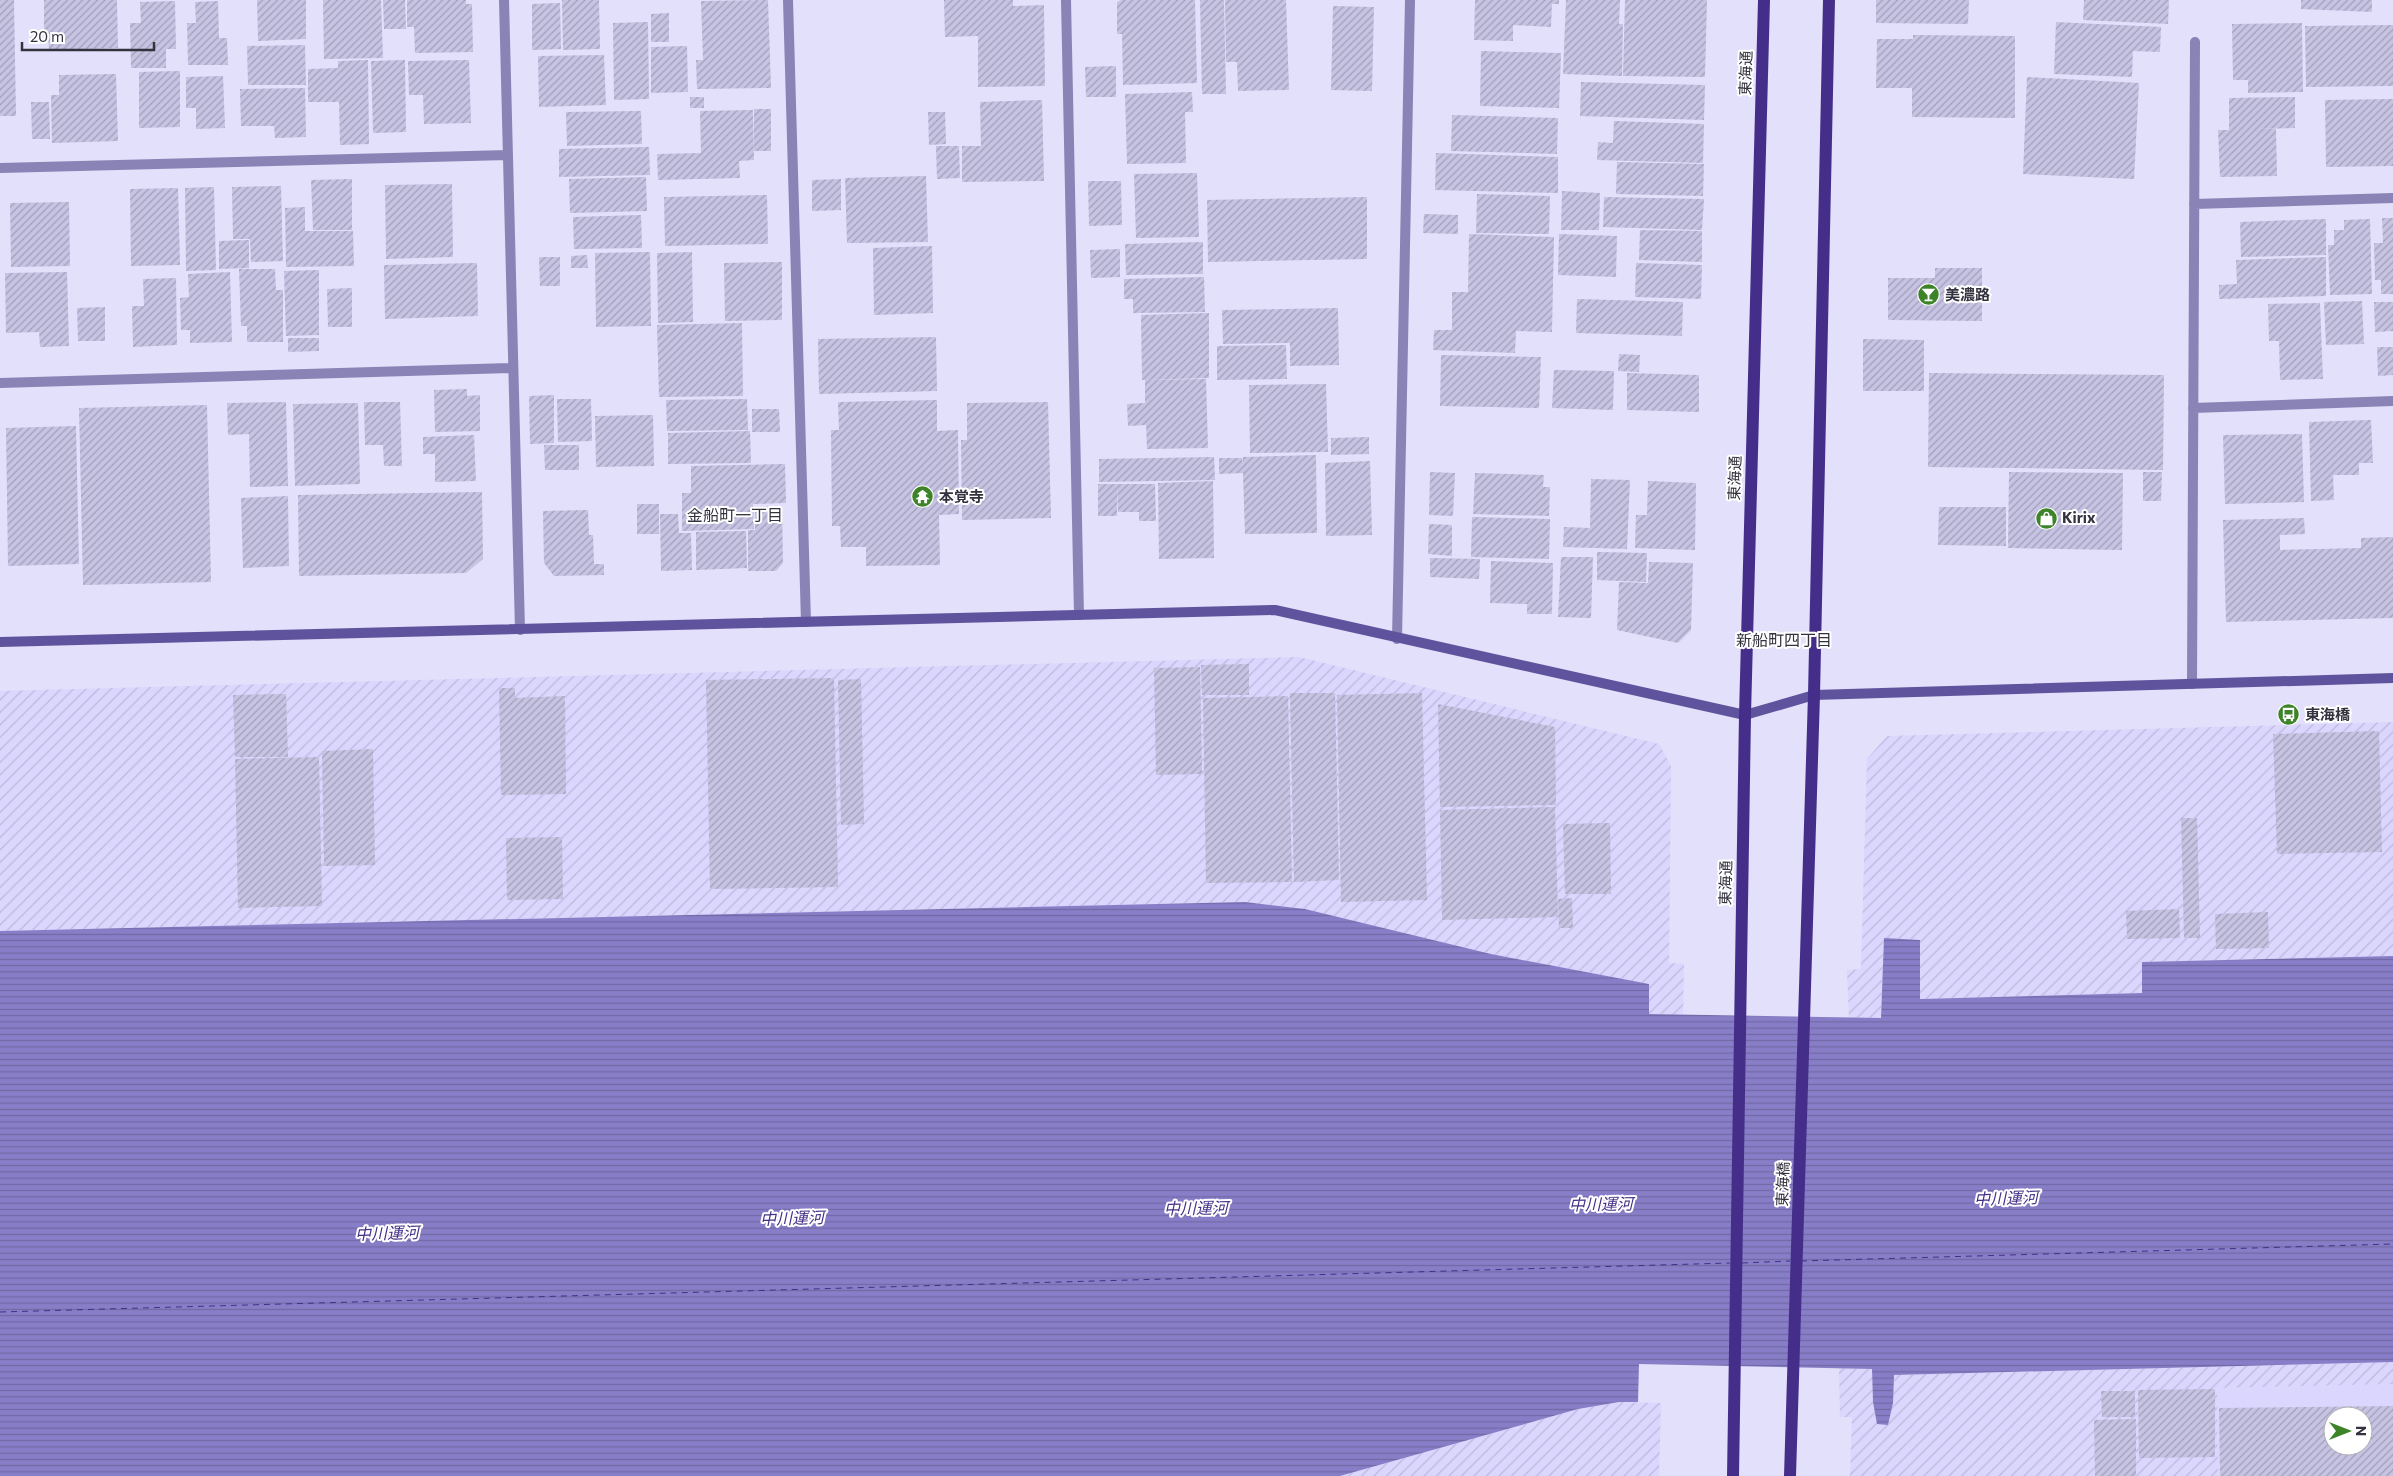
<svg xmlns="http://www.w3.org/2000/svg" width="2393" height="1476" font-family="Commissioner,'Noto Sans JP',sans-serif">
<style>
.built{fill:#dad6fe;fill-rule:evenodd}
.industrial{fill:url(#industrial-furrows)}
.water{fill:url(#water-rules)}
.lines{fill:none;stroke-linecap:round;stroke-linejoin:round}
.ferry{stroke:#442f87;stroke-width:1;stroke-dasharray:6 5;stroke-linecap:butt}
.building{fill:url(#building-hatch);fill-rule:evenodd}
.street{stroke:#8983b6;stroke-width:10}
.secondary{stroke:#60539d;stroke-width:10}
.primary{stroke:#452e8a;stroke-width:12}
.labels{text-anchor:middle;stroke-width:4;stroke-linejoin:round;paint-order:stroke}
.street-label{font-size:15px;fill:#33323e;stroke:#fff}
.poi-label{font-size:15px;font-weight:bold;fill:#33323e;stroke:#fff;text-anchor:start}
.neighbourhood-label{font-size:16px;fill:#33323e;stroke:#fff}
.water-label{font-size:16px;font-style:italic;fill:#442f87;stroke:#fff}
</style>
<defs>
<pattern id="industrial-furrows" width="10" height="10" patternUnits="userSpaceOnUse" patternTransform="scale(1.25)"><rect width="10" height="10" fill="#dad6fe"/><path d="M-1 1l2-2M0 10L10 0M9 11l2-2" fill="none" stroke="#bcb8db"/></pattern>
<pattern id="water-rules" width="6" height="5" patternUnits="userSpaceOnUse" patternTransform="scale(1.25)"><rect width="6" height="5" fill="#887ec8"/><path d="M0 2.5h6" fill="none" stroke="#7068a4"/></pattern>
<pattern id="building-hatch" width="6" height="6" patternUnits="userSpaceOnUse" patternTransform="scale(1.25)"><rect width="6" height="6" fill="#c6c3e3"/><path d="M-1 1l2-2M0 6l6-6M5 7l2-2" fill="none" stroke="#a19fb9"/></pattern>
</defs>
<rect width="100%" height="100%" fill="#e2e0fa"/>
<path class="built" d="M2393 1384V1476H2218L2217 1388ZM2333 1416H2363V1446H2333Z"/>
<path class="industrial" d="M1299 657 1659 744 1671 766 1669 963 1684 964 1683 1015 1649 1014 1648 984 1491 954 1305 909 1245 902 0 931V691Z
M2393 722V956L2142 962 2143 993 1920 999V940L1884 939 1881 1018H1849L1847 970 1861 969 1867 759 1887 736Z
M2393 1362V1384L2217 1388 2218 1476H1850L1852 1417H1840L1839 1368 1872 1369 1873 1402 1888 1425 1893 1403V1375Z
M1619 1402 1661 1403 1659 1476H1340L1578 1409Z"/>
<path class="water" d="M1245 902 1305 909 1491 954 1649 984V1014L1881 1018 1884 938 1920 940V999L2142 993V962L2393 956V1362L1894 1375 1893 1403 1888 1425 1877 1424 1873 1402 1872 1369 1639 1364 1638 1402H1619L1578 1409 1340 1476H0V931Z"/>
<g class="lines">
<path class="ferry" d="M1801 1261 2393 1244
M1742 1263 1790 1261
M0 1312 1730 1263"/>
</g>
<path class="building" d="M0 0H14L16 116H0Z
M44 0H117L118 48 49 50 48 32H44Z
M257 0H306V39L258 41Z
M323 0H381L383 58 324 59Z
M383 0H405L406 29H384Z
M407 0H466V4H472L473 52 415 53 414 27H407Z
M562 0H599L600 49 563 50Z
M768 0 771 88 697 89 696 60H703L701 1Z
M944 0H1013V6L1044 5 1045 86 978 87V36L945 37Z
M1121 0H1195L1197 83 1123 85 1122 34H1117V2Z
M1200 0H1224L1226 94H1202Z
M1225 0H1286L1289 90 1238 91 1237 62H1226Z
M1475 0H1559V4H1552L1551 27 1513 25V41L1474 40Z
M1566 0H1620L1619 24H1623L1622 76 1563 74Z
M1625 0H1707L1705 77 1623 76Z
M1876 0H1969L1968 24 1876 23Z
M2084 0H2169L2168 24 2083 20Z
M2301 0H2372V12L2301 9Z
M175 1 176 49H166V68H131L130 23H141L140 2Z
M218 1 219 38H227L228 65H188L187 23H196L195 2Z
M560 3 561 49 532 50V4Z
M1333 6 1374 7 1372 91 1331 90Z
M669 13V42H651V14Z
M648 22 649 99 614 100 613 23Z
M2056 22 2161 27 2160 52 2133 51 2132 77 2054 74Z
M2302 23 2303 92 2248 93V80H2233L2232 24Z
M2393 25V86L2306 87 2305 26Z
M1913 35 2015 36V118L1912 117V88H1876L1877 39H1913Z
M305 45 306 85H248L247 46Z
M687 46 688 92 651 93V47Z
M1481 51 1561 53 1559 108 1480 106Z
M604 55 606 105 539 107 538 56Z
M368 60 369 144 340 145 339 102H308V69L338 68V61Z
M405 60 406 132 373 133 371 61Z
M469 60 471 123 424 124 423 95H409L408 61Z
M1116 66V97H1086L1085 67Z
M180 71V127L139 128V72Z
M116 74 118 141 52 143 51 95H59V75Z
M223 76 225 128 196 129V108H186V77Z
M2027 77 2139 83 2134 179 2023 174Z
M1581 82 1705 85 1704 120 1580 116Z
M305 88 306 137 275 138 274 126H241L240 89Z
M1192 92 1193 112H1185L1186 163 1127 164 1125 94Z
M690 97H704V108H690Z
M2295 97V128L2257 129H2276L2277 176 2220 177 2218 130H2229V98Z
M2393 99V166L2326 167 2325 100Z
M1042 100 1044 181 962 182V146H981L980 102Z
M31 102H49L50 139H32Z
M754 109H771V151H754Z
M753 110 754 160 739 161 740 178 658 180 657 154 701 153 700 111Z
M641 111 642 144 567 146 566 112Z
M928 112H945L946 144 929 145Z
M1452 115 1558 118 1557 154 1451 151Z
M1614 121 1704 124 1703 163 1597 160 1598 142 1613 143Z
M936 146H959L960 178 937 179Z
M649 147 650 175 559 177V149Z
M1436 153 1558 157V193L1435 190Z
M1617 162 1704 164 1703 196 1616 194Z
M1197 173 1199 237 1136 238 1134 174Z
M926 176 928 242 847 243 845 178Z
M646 177 647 211 570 213 569 179Z
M352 179V230H313L311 180Z
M841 179V210L812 211V180Z
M1088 181H1121L1122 225 1089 226Z
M452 184 453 257 386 259 385 185Z
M281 186 283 261 251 262 250 239H233L232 187Z
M214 187 216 270 186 271 185 188Z
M178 188 180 265 131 266 130 189Z
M1562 191 1600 193 1599 230H1561Z
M1477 194 1550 196 1549 234 1476 233Z
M767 195 768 244 665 246 664 197Z
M1367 197V259L1208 262 1207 200Z
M1604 197 1704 199 1702 230 1603 227Z
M69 202 70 266 11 267 10 203Z
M305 207V231H353L354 266 286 267 285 208Z
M1424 214 1458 215V234L1423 233Z
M641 215 642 248 574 249 573 217Z
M2382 218H2393V294H2381V280H2375L2374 243H2383Z
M2326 219V255L2241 257 2240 222Z
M2370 219 2372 294 2330 295 2328 245H2334V230H2344V220Z
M1640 230 1702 231V262L1639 260Z
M1469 234 1554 237 1552 332 1516 331 1515 353 1433 350 1434 330H1452V292H1468Z
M1559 234 1617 236 1616 277 1558 275Z
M249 240V268L219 269V241Z
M1203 242V274L1126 275 1125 244Z
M932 246 933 313 874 315 873 248Z
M1120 249V277L1091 278 1090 250Z
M650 252 651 326 596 327 595 253Z
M692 252 693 322 658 323 657 253Z
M587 255 588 268H571V256Z
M539 257H560V286H540Z
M2326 257V296L2219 299V285L2237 284 2236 260Z
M782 262V320L725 321 724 263Z
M477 263 478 316 385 319 384 265Z
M1636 263 1702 265 1701 299 1635 297Z
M1935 268H1982V321L1888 320V278H1935Z
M239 269H275L276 290H283V342H247V326H241Z
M319 270V335L286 336 284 271Z
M67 272 69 346 40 347 39 332 6 333 5 273Z
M230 272 232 342 190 343V330H181L180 298 189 297 188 274Z
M1204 277 1205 312 1133 313V299H1124V279Z
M176 278 177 345 133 347 132 306H144L143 279Z
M352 288V327H328L327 289Z
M1577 299 1683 302 1682 336 1576 333Z
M2362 301 2364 344 2326 345 2324 302Z
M2374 302H2393V331L2375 332Z
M2320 303 2323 379 2280 380 2279 341H2269L2268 304Z
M105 307V341H78L77 308Z
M1338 308 1339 365 1290 366V343L1223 344 1222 310Z
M1209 313V378L1142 380 1141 315Z
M742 323 743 396 659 397 657 325Z
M936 337 937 391 819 394 818 339Z
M288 338H319V351L288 352Z
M1863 339 1924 340V391H1863Z
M1286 345 1287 379 1217 380V346Z
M2377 347H2393V375L2378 376Z
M1619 354 1640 355 1639 372 1618 371Z
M1441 355 1541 357 1539 408 1440 406Z
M1554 370 1614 371 1613 410 1552 408Z
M1627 373 1699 375V412L1627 410Z
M1929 373 2164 375 2163 470 1928 467Z
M1206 379 1208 448 1147 449 1146 425 1128 426 1127 404 1145 403V380Z
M1326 384 1328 452 1250 453 1249 385Z
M467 389V396L480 395V431L435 432 434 390Z
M554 395V443L530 444 529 396Z
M557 399H591L592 441 558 442Z
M747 399 748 430 667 431 666 400Z
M937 400V431L958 430 959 514 939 515 940 565 866 566V547H841L840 526H832L831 430H839L838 402Z
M286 402 288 486 250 487 249 434 228 435 227 403Z
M364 402H400L402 466H384L383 445H365Z
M1048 402 1051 518 962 520 961 440H967V403Z
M358 403 360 484 295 486 293 404Z
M207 405 211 582 83 585 79 408Z
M752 409H779L780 432H752Z
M653 415 654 466 596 467 595 416Z
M2371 420 2373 463H2359V475H2333L2334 500 2311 501 2309 422Z
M76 426 79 564 8 566 6 428Z
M750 431 751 463 668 464V433Z
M2302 434 2304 502 2225 504 2223 435Z
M474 435 476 481 435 482V454H423V437Z
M1369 437V454L1331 455V438Z
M544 445H579V470H545Z
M1316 455 1317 533 1245 534 1243 473 1219 474V458H1242L1243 463V457Z
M1214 457 1215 480 1099 482V459Z
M1370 461 1372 535 1326 536 1325 463Z
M785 464 786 503 753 504 754 529 682 531V493H691V466Z
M1430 472 1455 473 1453 516 1429 515Z
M2009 472 2123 473 2122 550 2008 548Z
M2143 472H2162L2161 501H2143Z
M1475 473 1544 475 1543 487H1550L1549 516 1473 514Z
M1591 479 1630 480 1627 549 1563 547 1564 527 1590 528Z
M1213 481 1214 558 1159 559 1158 483Z
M1648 481 1696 483 1695 550 1635 548 1636 515H1647Z
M1098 484H1155L1156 521H1139V512H1118L1117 486V516H1098Z
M482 492 483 559 466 573 299 576 298 495Z
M288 496 289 566 243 568 241 498Z
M637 504H659V534H637Z
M782 506 783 563 776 571H748V530H755V507Z
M1939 507H2006V546L1938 545Z
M588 510 589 535H593L594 564H604V575L554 576 544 563 543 511Z
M660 514H678L679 533H691L692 570 661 571Z
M1472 517 1550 519 1549 559 1471 557Z
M2304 518 2305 534 2280 535V550L2361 548V538L2393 537V618L2226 622 2223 520Z
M1429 524 1452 525V556L1428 554Z
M746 531 747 568 696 570V532Z
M1597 552 1647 553 1646 582 1597 580Z
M1561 557H1593L1591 618 1558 617Z
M1430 558 1480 559 1479 579 1430 577Z
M1491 561 1553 563 1552 614H1527V604L1490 603Z
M1649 562 1693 563 1691 630 1678 643 1617 630 1619 582 1648 583Z
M1249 664V695H1202L1201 665Z
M1200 667 1202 774 1156 775 1154 668Z
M834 678 838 887 710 889 706 680Z
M861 679 864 824 841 825 838 680Z
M499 688H515V698L565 696 566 794 501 795Z
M1290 693H1335L1339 880 1294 882Z
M1422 693 1427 900 1341 902 1337 695Z
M286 694 288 757H235L233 695Z
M1288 696 1292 882 1206 883 1203 698Z
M1438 704 1555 727 1556 805 1440 807Z
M2379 731 2382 852 2277 854 2273 734Z
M373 749 375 865 324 866 322 751Z
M319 757 322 906 238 908 235 759Z
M1555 807 1558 917 1442 920 1440 810Z
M2181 818H2197L2200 938H2184Z
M1610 823 1611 894H1565L1563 824Z
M562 837 563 899 507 900 506 838Z
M1572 898 1573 928H1559L1558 899Z
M2179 909 2180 938 2127 939 2126 911Z
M2268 912 2269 948 2216 949 2215 914Z
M2215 1389V1457L2139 1458 2138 1390Z
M2101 1391H2135V1417H2102Z
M2393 1406V1476H2220L2219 1408ZM2333 1416H2363V1446H2333Z
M2136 1419V1476H2095L2094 1420Z"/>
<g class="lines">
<path class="street" d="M504 0 520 630
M788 0 806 622
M1066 0 1079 615
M0 168 508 155
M2194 204 2393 198
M0 383 513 368
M2193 408 2393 401
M1397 639 1410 0
M2192 684 2195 42"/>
<path class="secondary" d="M0 642 1275 610 1745 715 1814 695 2393 678"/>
<path class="primary" d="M1733 1476 1745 715 1764 0
M1790 1476 1814 695 1829 0"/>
</g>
<defs>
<symbol id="bar-disc" viewBox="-11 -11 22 22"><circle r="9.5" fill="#3d8328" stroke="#fff"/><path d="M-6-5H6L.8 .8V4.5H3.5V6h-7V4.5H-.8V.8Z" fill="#fff"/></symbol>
<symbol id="temple-disc" viewBox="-11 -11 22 22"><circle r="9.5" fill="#3d8328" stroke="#fff"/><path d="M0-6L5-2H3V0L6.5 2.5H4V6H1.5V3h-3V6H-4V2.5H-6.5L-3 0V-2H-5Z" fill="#fff"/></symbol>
<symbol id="shop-disc" viewBox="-11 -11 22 22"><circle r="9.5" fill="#3d8328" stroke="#fff"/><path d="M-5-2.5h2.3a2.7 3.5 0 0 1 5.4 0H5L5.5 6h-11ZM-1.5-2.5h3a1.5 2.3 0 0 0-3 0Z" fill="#fff"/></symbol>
<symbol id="bus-disc" viewBox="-11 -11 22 22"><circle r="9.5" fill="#3d8328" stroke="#fff"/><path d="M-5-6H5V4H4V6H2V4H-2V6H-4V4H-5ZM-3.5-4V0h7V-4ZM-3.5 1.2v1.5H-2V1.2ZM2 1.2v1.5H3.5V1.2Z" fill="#fff"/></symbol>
</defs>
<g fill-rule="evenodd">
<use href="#bar-disc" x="1916" y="282" width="25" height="25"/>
<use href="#temple-disc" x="910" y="484" width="25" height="25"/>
<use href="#shop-disc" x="2034" y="506" width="25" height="25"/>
<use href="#bus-disc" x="2276" y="702" width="25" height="25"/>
</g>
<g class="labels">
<g class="street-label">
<text transform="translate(1746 73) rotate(-88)" y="5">東海通</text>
<text transform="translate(1735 478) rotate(-88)" y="5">東海通</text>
<text transform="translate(1726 883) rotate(-89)" y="5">東海通</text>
<text transform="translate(1783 1184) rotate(-88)" y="5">東海橋</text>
</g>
<g class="poi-label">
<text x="1945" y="300">美濃路</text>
<text x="939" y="502">本覚寺</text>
<text x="2062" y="523">Kirix</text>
<text x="2305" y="720">東海橋</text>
</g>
<g class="neighbourhood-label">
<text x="735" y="521">金船町一丁目</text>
<text x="1784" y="646">新船町四丁目</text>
</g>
<g class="water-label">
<text transform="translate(2006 1198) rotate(-2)" y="6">中川運河</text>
<text transform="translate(1601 1204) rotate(-1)" y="6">中川運河</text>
<text transform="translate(1196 1208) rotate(-1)" y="6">中川運河</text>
<text transform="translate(792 1218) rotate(-2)" y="6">中川運河</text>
<text transform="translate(387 1233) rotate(-2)" y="6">中川運河</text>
</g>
</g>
<g transform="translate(2348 1431) rotate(90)"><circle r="24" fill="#ffffff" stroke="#adadb2"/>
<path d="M0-4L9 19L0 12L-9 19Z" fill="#3d8328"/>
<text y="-8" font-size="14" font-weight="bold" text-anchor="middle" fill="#33323e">N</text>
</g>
<path d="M22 42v8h132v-8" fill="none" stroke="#33323e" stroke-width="2.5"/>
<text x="30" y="42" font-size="15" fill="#33323e" stroke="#ffffff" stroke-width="4" paint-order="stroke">20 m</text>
</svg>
